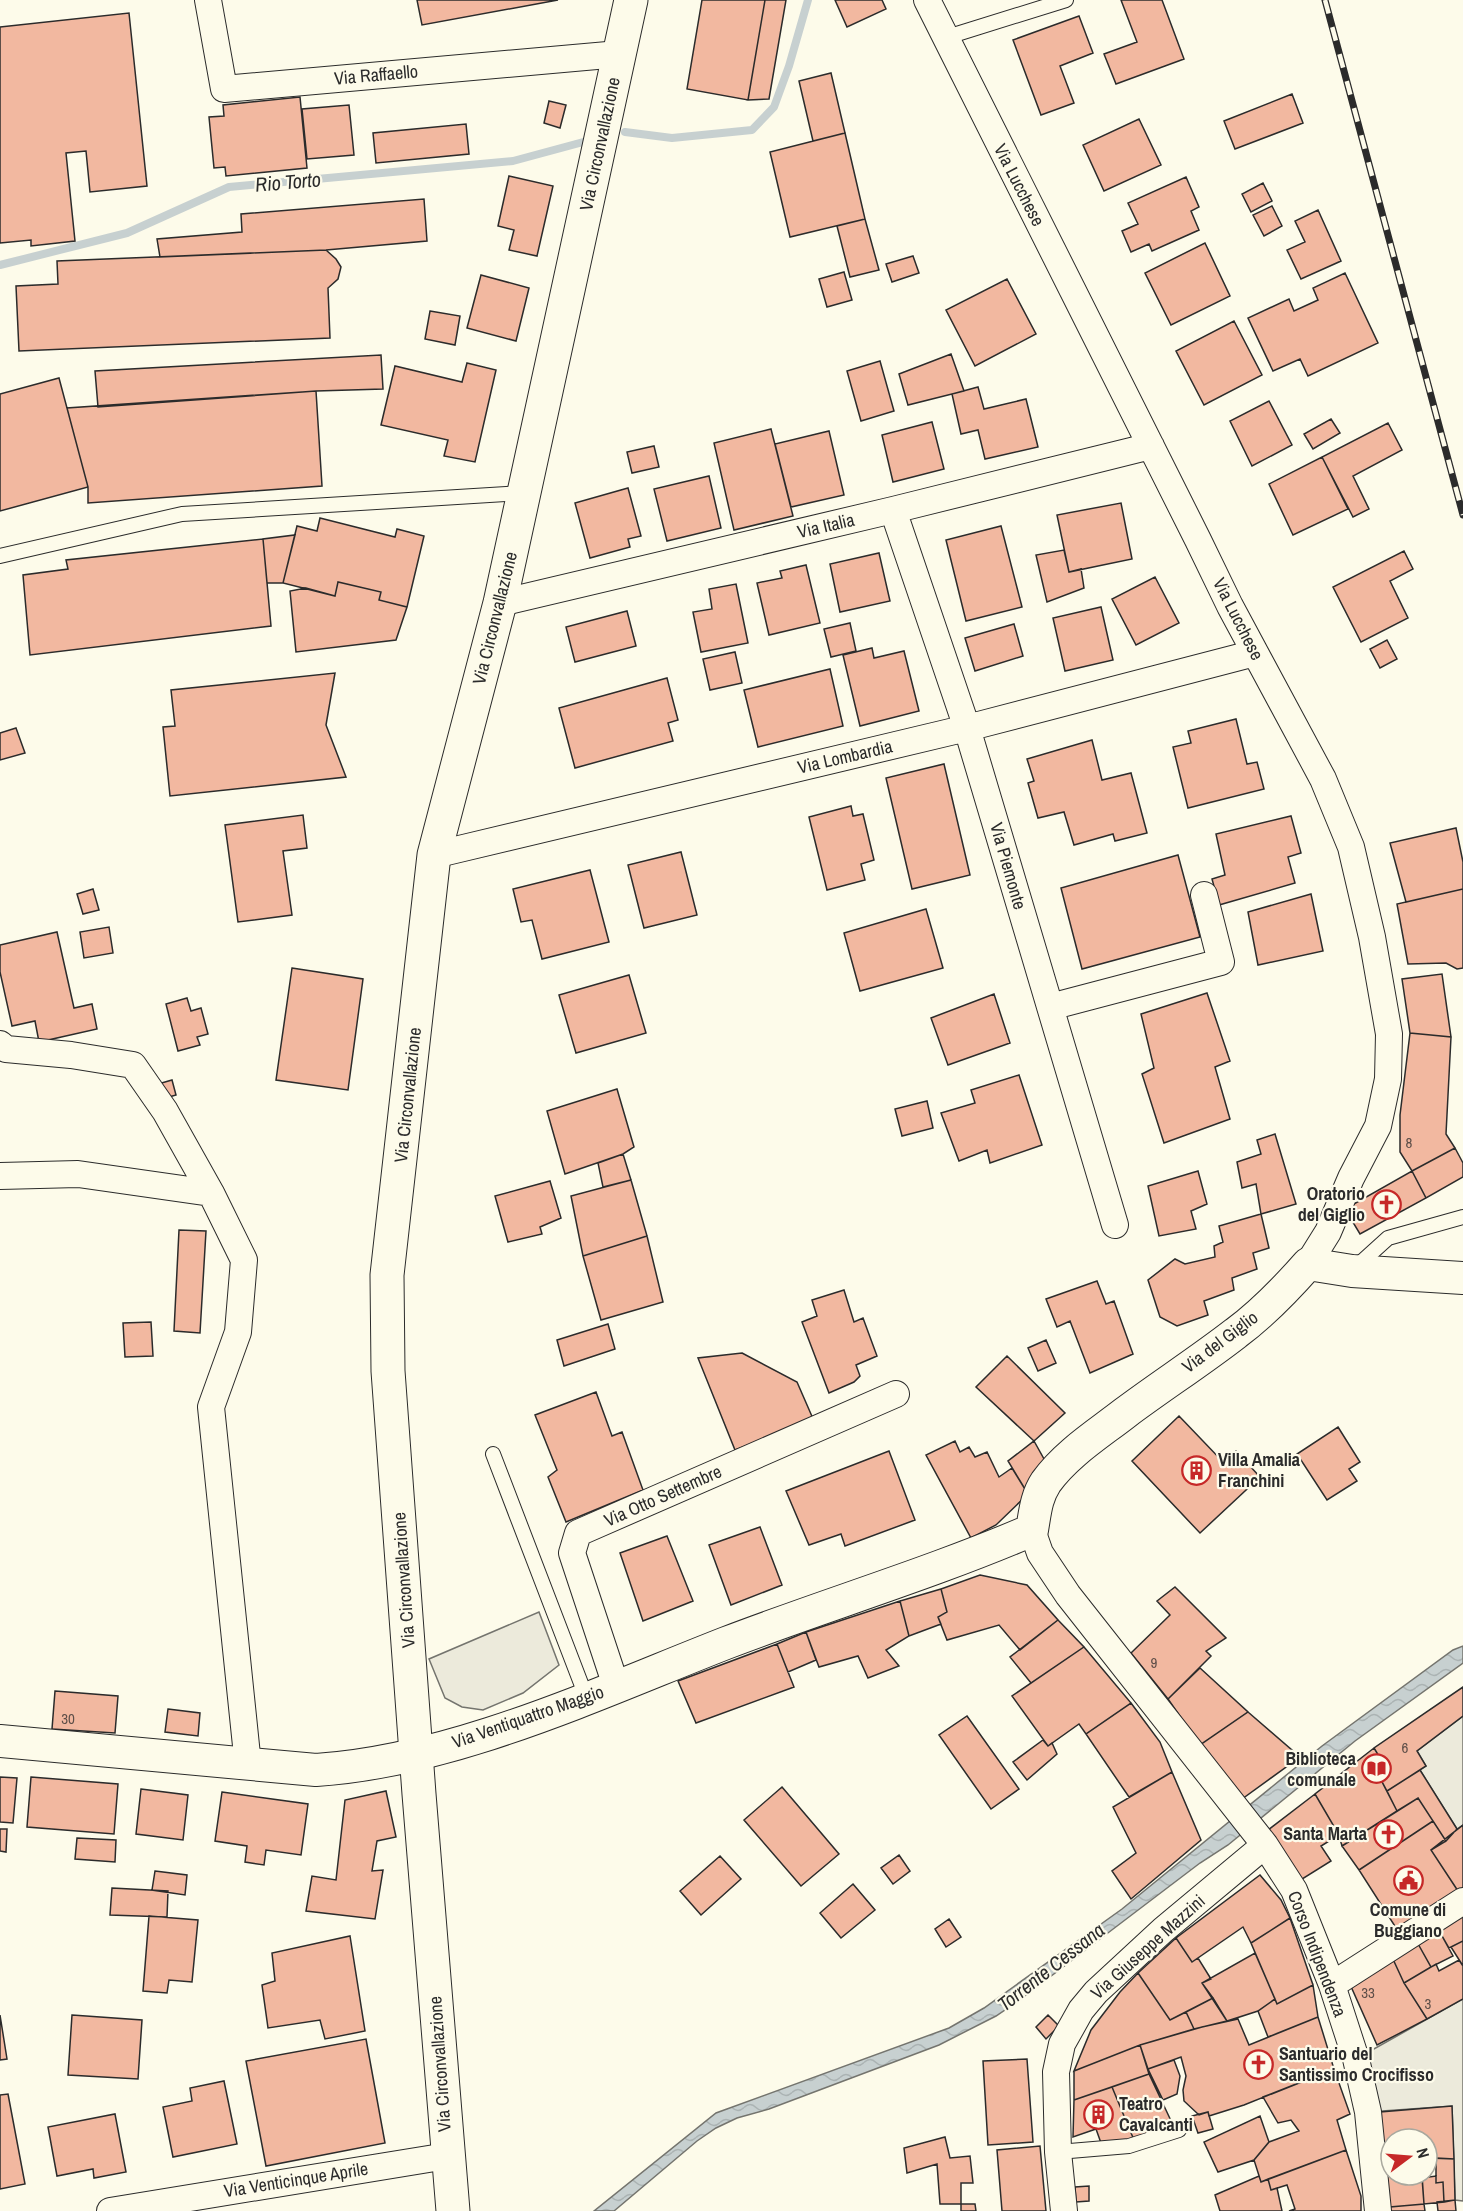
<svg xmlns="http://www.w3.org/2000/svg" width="1463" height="2211" font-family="'Archivo Narrow',sans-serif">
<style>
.parking{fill:#eceadb;stroke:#74746e;stroke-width:1.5}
.water{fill:url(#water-waves);stroke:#74746e;stroke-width:1.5}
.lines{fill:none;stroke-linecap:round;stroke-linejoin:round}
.stream{stroke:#c7d0d0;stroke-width:8}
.building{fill:#f2b8a0;stroke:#2b2b2b;stroke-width:1.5}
.service-casing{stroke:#2b2b2b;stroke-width:16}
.minor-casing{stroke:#2b2b2b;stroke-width:28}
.tertiary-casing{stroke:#2b2b2b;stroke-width:34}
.primary-casing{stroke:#2b2b2b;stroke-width:35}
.service{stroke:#fdfbea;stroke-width:14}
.minor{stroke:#fdfbea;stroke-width:26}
.tertiary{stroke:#fdfbea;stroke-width:32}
.primary{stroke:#fdfbea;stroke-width:33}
.rail-casing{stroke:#2b2b2b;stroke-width:7}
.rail{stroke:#fdfbea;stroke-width:4.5;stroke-dasharray:14;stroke-linecap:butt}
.labels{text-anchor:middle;stroke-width:4.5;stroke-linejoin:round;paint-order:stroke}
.number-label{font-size:15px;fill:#5d4e48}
.street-label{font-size:18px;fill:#2b2b2b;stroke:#fdfbea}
.poi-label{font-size:18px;font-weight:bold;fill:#2b2b2b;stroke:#fdfbea;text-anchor:end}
.water-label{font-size:20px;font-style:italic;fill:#2b2b2b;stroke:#fdfbea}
</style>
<defs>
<pattern id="water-waves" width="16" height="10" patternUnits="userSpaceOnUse" patternTransform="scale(1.5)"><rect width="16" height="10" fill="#c7d0d0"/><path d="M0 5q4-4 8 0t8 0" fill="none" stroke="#abb3b3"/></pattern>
</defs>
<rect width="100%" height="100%" fill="#fdfbea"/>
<path class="parking" d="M539 1612 559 1665 523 1693 483 1710 462 1707 445 1698 429 1659Z
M1463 1716V1825L1457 1829 1420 1770 1426 1766 1417 1751Z
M1463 1999V2201L1455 2200 1452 2106 1368 2112 1356 2059Z"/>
<path class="water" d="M1463 1646V1663L1355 1741 1228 1845 1200 1863 1021 1999 996 2016 939 2045 769 2109 737 2118 716 2128 697 2141 614 2211H594L716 2113 949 2028 984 2008 1122 1909 1322 1746 1453 1650Z"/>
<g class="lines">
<path class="stream" d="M625 132 672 138 752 130 774 107 789 66 808 0
M0 265 127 233 229 187 513 161 587 141"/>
</g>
<path class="building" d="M417 0H558L422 25Z
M702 0H765L748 100 687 89Z
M765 0H786L769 99 748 100Z
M835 0H882L886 9 847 27Z
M1121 0H1162L1184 59 1116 84 1104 54 1137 42Z
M129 13 147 186 90 192 86 151 66 153 75 241 31 246V240L0 243V27Z
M1079 16 1093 53 1060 66 1074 103 1041 115 1013 40Z
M831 73 845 133 813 141 799 81Z
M1292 94 1303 123 1235 149 1224 121Z
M300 97 307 168 226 176 225 167 214 168 209 117 224 116 223 105Z
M549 101 566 105 560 128 544 123Z
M349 105 354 155 307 159 302 109Z
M1139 119 1161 165 1104 191 1083 145Z
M466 124 469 154 376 163 373 133Z
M845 133 865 219 790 237 770 152Z
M509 176 553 186 537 256 509 250 514 230 498 226Z
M1186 177 1199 207 1191 211 1199 230 1152 251 1149 244 1131 252 1122 231 1138 224 1128 203Z
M1263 183 1272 201 1251 212 1242 194Z
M424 199 427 241 326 250 160 257 157 239 242 232 241 214Z
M1272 206 1282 226 1264 236 1253 215Z
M1318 210 1341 261 1301 279 1287 250 1305 242 1295 221Z
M865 219 879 270 850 277 837 226Z
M1205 243 1230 296 1171 325 1145 273Z
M326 250 336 259 341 267 338 279 328 288 330 338 19 351 16 286 58 284 57 261Z
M913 256 919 273 892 282 886 264Z
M844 272 852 300 827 307 819 279Z
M1345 273 1378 343 1308 376 1300 359 1273 371 1248 318 1289 299 1294 311 1318 300 1313 288Z
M481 275 529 288 516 341 467 328Z
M1007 279 1036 334 975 366 946 310Z
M430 311 460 316 455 345 425 339Z
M1234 321 1262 375 1204 405 1176 351Z
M951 354 964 391 908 405 899 374Z
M381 355 383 389 316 391 98 407 95 371Z
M880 361 894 411 861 421 847 371Z
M467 363 496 370 475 462 444 456 448 440 381 425 395 366 462 382Z
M59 378 88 487 0 511V394Z
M978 387 984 409 1026 399 1038 447 985 459 978 430 961 434 952 394Z
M316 391 322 486 88 503V487L67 408Z
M1269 401 1292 445 1252 466 1230 421Z
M1331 419 1340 433 1313 449 1304 434Z
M932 422 944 469 893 482 882 435Z
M1388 423 1402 450 1353 476 1369 509 1353 517 1322 457Z
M771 429 793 516 734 530 714 443Z
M829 431 844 495 791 507 775 444Z
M654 446 659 467 632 473 627 452Z
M1322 457 1348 509 1293 535 1269 484Z
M709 476 721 528 667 541 654 489Z
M628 488 641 536 628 539 630 547 590 558 575 503Z
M1121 503 1132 559 1069 572 1057 515Z
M320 518 395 537 397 529 424 536 407 607 379 600 381 592 338 582 335 596 283 583 297 526 317 531Z
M1001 526 1022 607 966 621 946 540Z
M295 535 283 583H267L263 539Z
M263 539 271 626 30 655 23 575 68 569 66 560Z
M1064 550 1069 572 1081 569 1084 588 1047 602 1036 555Z
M1404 551 1413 569 1390 581 1408 618 1361 642 1333 587Z
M879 553 890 601 840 612 830 564Z
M806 565 820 623 769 635 757 583 782 578 780 571Z
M1155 577 1179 623 1136 645 1112 599Z
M338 582 381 592 379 600 407 607 396 640 296 652 290 591 306 588 335 596Z
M736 584 748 643 701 652 693 612 712 609 709 589Z
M1101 607 1113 660 1065 671 1053 618Z
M627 611 636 646 575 662 566 627Z
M850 623 856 651 831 657 824 629Z
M1014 624 1023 656 975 671 965 638Z
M1387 640 1397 659 1380 668 1370 649Z
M872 648 874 658 904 651 919 711 860 726 843 655Z
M735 652 742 683 710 690 703 659Z
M830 669 843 726 758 747 744 690Z
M335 673 326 725 346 777 170 796 163 727 175 726 171 690Z
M667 678 678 720 668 723 673 741 575 768 559 708Z
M1236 719 1247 764 1257 762 1264 789 1188 808 1173 747 1191 743 1188 731Z
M16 728 25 753 0 760V733Z
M1092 740 1102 780 1131 773 1147 833 1115 841 1113 834 1074 845 1064 812 1038 818 1028 783 1034 781 1027 759Z
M944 764 970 875 912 889 886 778Z
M851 806 853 816 863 814 874 860 861 864 865 880 827 890 809 817Z
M303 815 307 848 283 851 292 915 238 922 225 825Z
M1291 816 1301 853 1288 857 1295 883 1219 905 1212 879 1225 875 1216 834Z
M1456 828 1463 862V889L1406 902 1390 843Z
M681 852 697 915 644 928 628 865Z
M1178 855 1200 937 1082 969 1061 888Z
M590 870 609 942 542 959 532 920 521 922 513 889Z
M93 889 99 910 83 914 77 894Z
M1463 889V968L1457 969 1446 963 1408 964 1397 904Z
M1311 894 1323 951 1258 965 1248 912Z
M926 909 943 968 860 991 844 933Z
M109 927 113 953 84 958 80 932Z
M57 932 74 1008 92 1004 97 1029 39 1042 35 1021 12 1026 0 972V945Z
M292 968 363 979 348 1090 276 1080Z
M1442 974 1451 1037 1410 1033 1402 979Z
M629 975 646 1033 576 1053 559 995Z
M1207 993 1230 1061 1215 1067 1230 1119 1164 1143 1142 1074 1154 1068 1141 1014Z
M994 994 1010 1043 948 1065 931 1018Z
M187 998 191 1011 201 1008 208 1034 197 1037 200 1045 178 1051 166 1004Z
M1410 1033 1451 1037 1446 1134 1455 1148 1412 1171 1400 1152V1115Z
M1019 1075 1042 1145 990 1163 987 1150 959 1161 941 1113 975 1103 971 1090Z
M172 1080 176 1095 162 1099 158 1084Z
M617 1089 634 1147 623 1154 565 1174 547 1111Z
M927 1101 933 1128 902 1136 895 1109Z
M1275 1134 1296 1204 1261 1214 1256 1184 1242 1188 1237 1162 1261 1154 1257 1140Z
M1455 1148 1463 1163V1177L1426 1198 1412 1171Z
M623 1154 631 1180 603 1187 598 1163Z
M1198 1171 1207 1204 1191 1211 1196 1229 1159 1236 1148 1186Z
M1412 1171 1426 1198 1360 1234 1345 1209Z
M631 1180 647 1236 583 1256 571 1196Z
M550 1181 561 1218 540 1227 542 1234 508 1242 495 1196Z
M1261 1214 1269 1248 1253 1253 1257 1269 1232 1278 1234 1290 1204 1301 1208 1315 1177 1326 1160 1317 1148 1280 1175 1259 1185 1264 1215 1257 1214 1246 1223 1242 1219 1226Z
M179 1230 206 1231 200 1333 174 1331Z
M647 1236 663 1302 601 1320 583 1256Z
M1097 1281 1106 1304 1114 1301 1133 1354 1090 1373 1070 1321 1057 1327 1046 1299Z
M844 1290 854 1322 863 1318 877 1356 856 1365 860 1376 854 1382 829 1393 802 1322 817 1316 812 1300Z
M151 1322 153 1356 125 1357 123 1323Z
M608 1324 615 1349 564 1366 557 1340Z
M1046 1340 1056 1363 1038 1371 1028 1348Z
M742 1353 797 1382 814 1421 735 1450 698 1358Z
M1007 1356 1065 1413 1034 1441 976 1387Z
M596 1392 612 1436 622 1432 643 1490 566 1522 548 1477 557 1470 535 1415Z
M1179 1416 1224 1463 1236 1451 1260 1477 1200 1533 1132 1461Z
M1338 1427 1360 1462 1349 1469 1357 1481 1327 1500 1297 1454Z
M955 1441 960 1452 969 1447 975 1457 987 1452 999 1477 1012 1468 1028 1494 996 1525 971 1538 926 1455Z
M1034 1441 1049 1468 1028 1494 1008 1461Z
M889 1451 915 1520 845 1546 841 1534 809 1545 786 1491Z
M760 1527 782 1585 731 1605 709 1545Z
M667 1536 693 1601 643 1621 620 1553Z
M980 1575 1027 1585 1058 1620 1020 1650 999 1625 947 1640 938 1617 947 1612 941 1589Z
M1175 1587 1226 1638 1206 1651 1211 1656 1168 1699 1131 1653 1170 1615 1157 1601Z
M941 1589 947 1612 938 1617 941 1624 909 1636 900 1601Z
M900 1601 909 1636 886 1650 899 1666 868 1678 858 1656 819 1667 806 1632Z
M1058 1620 1084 1647 1031 1683 1010 1657Z
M806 1632 816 1660 788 1672 777 1644Z
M777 1644 794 1687 696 1723 678 1681Z
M1084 1647 1131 1703 1086 1734 1079 1724 1048 1746 1012 1696Z
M1200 1668 1248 1712 1200 1745 1168 1699Z
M1463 1687V1716L1417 1751 1426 1766 1387 1791 1380 1778 1388 1771 1374 1748Z
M55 1691 118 1696 115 1733 52 1729Z
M1131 1703 1160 1742 1172 1772 1129 1797 1086 1734Z
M168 1709 200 1713 198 1736 165 1732Z
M1248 1712 1300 1757 1242 1799 1200 1745Z
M967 1716 1019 1789 991 1809 939 1735Z
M1043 1740 1048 1746 1052 1743 1057 1754 1027 1780 1013 1762Z
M1374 1748 1388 1771 1380 1778 1397 1811 1342 1846 1339 1835 1315 1794Z
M1420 1770 1457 1829 1446 1841 1418 1798 1397 1811 1387 1791Z
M1172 1772 1201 1840 1131 1899 1112 1871 1136 1853 1113 1807Z
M0 1777 17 1778 13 1823 0 1822Z
M31 1777 118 1784 114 1834 27 1827Z
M782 1787 839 1854 801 1886 744 1820Z
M141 1789 188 1795 183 1840 136 1834Z
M386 1791 396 1837 377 1841 372 1871 383 1870 375 1919 306 1911 312 1876 336 1880 345 1800Z
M222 1792 308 1804 301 1855 266 1850 264 1865 245 1862 247 1846 215 1841Z
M1315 1794 1339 1835 1321 1846 1331 1861 1299 1881 1268 1830Z
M1418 1798 1433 1821 1359 1870 1342 1846Z
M1433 1821 1446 1841 1431 1850 1458 1891 1398 1931 1359 1870Z
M1463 1825V1888L1458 1891 1431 1850Z
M0 1829H7L6 1852 0 1851Z
M77 1838 116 1840 115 1862 75 1859Z
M899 1855 910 1871 893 1884 881 1868Z
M720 1856 741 1879 701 1915 680 1891Z
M155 1871 187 1875 185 1895 152 1890Z
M1260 1875 1281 1900 1290 1918 1251 1943 1243 1927 1192 1962 1176 1938Z
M853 1884 875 1910 841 1938 820 1913Z
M112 1888 168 1891 167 1917 110 1915Z
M1463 1909V1941L1449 1948 1437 1927Z
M149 1916 198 1920 192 1982 169 1980 167 1993 143 1991Z
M1290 1918 1313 1985 1277 2004 1251 1943Z
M949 1919 961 1937 946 1947 935 1929Z
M1437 1927 1453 1956 1431 1967 1417 1942Z
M350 1936 365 2031 325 2039 320 2020 268 2028 262 1985 275 1981 272 1953Z
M1176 1938 1192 1962 1198 1958 1211 1979 1202 1983 1213 1998 1170 2020 1138 1973Z
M1463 1941V1966L1451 1947Z
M1417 1942 1431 1967 1404 1983 1392 1957Z
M1255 1953 1275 1999 1258 2011 1227 2021 1202 1983Z
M1392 1957 1404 1983 1427 2019 1377 2045 1349 1982Z
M1459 1960 1463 1966V1999L1427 2019 1404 1983 1436 1964 1439 1971Z
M1138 1973 1170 2020 1186 2012 1194 2029 1140 2045 1074 2071 1091 2030 1120 1992Z
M1313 1985 1318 2017 1268 2037 1258 2011 1275 1999 1277 2004Z
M1213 1998 1227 2021 1194 2029 1186 2012Z
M0 2015 7 2059 0 2060Z
M72 2015 142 2020 138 2079 68 2075Z
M1048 2015 1059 2026 1046 2039 1036 2027Z
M1318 2017 1334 2069 1244 2105 1209 2116 1208 2112 1199 2115 1184 2101 1183 2090 1186 2076 1181 2057 1148 2069 1140 2045 1202 2027 1238 2019 1249 2045Z
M366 2039 385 2143 266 2166 246 2061Z
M1140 2045 1149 2074 1074 2100V2071Z
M1027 2059 1033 2142 988 2145 983 2061Z
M1174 2060 1180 2076 1177 2094 1163 2100 1148 2069Z
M1334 2069 1350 2114 1337 2120 1346 2150 1261 2182 1254 2160 1269 2142 1299 2131 1291 2120 1278 2123 1263 2097Z
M1149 2074 1173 2125 1134 2140 1112 2087Z
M224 2081 237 2144 173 2157 163 2107 192 2101 190 2088Z
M1112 2087 1134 2140 1101 2143 1096 2129 1073 2137 1074 2100Z
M8 2094 25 2184 0 2189V2095Z
M1452 2106 1454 2159 1429 2158 1427 2139H1391V2175H1422L1424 2204 1390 2207 1380 2112Z
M1208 2112 1213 2129 1198 2133 1192 2116Z
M115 2114 126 2172 94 2178 93 2169 57 2176 48 2127Z
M1260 2116 1269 2142 1254 2160 1218 2172 1204 2142Z
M945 2137 950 2158 970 2156 973 2183H961V2204H940L937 2164 907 2173 904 2148Z
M1040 2146 1046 2211H1002L997 2150Z
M1346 2150 1361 2196V2211H1289L1295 2209 1287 2185 1271 2190 1268 2179Z
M1436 2158 1454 2159 1455 2200 1444 2202 1443 2182 1436 2183Z
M1259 2176 1261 2182 1268 2179 1271 2190 1277 2188 1282 2211H1220L1215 2195Z
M1436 2176V2183L1443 2182 1444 2202 1424 2204 1422 2178Z
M1089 2186V2201L1076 2202 1075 2187Z
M1455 2200 1456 2211H1438L1437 2202Z
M961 2204H975L976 2211H961Z
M1424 2204 1425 2211H1390V2207Z"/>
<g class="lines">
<defs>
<path id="service" d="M944 38 1066 0
M0 556 182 514 523 493
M1356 1267 1388 1238 1463 1217
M493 1454 587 1699
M1058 2152 1129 2146 1179 2130"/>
<path id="minor" d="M208 0 224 89 619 54
M927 0 1198 540 1230 606 1323 779 1351 847 1372 937 1389 1034 1388 1079 1378 1126 1351 1178 1328 1232 1308 1264
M893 510 967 728 1115 1225
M500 603 893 510 1151 446
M434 855 967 728 1255 653
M1050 1007 1221 962 1204 895
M0 1044 6 1049 71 1055 133 1065 165 1111 211 1193 244 1260 238 1332 211 1407 248 1765
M0 1176 78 1174 211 1193
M1032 1530 1040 1553 1068 1595 1265 1845 1294 1890 1332 1985 1356 2059 1368 2112 1378 2211
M616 1686 572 1553 578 1533 896 1394
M1332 1985 1463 1901
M110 2211 447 2156
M1064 2211 1058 2152 1056 2072 1062 2044 1081 2010 1096 1992 1163 1930 1265 1845"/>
<path id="tertiary" d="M0 1741 316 1770C454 1761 598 1693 726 1643 828 1604 932 1573 1032 1530 1035 1513 1036 1497 1046 1482 1066 1454 1098 1434 1125 1413 1161 1386 1200 1361 1236 1333 1263 1313 1286 1289 1308 1264L1352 1271 1463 1278"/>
<path id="primary" d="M453 2211 419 1794 388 1371 387 1275 434 855 500 603 631 0"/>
</defs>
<use href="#service" class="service-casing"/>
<use href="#minor" class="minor-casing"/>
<use href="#tertiary" class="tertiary-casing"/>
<use href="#primary" class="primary-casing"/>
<use href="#service" class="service"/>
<use href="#minor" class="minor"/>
<use href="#tertiary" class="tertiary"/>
<use href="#primary" class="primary"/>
<defs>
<path id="rail" d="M1325 0 1463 515"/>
</defs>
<use href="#rail" class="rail-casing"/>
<use href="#rail" class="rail"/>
</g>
<defs>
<symbol id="church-ring" viewBox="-11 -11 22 22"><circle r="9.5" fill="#fdfbea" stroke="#c62828" stroke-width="1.5"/><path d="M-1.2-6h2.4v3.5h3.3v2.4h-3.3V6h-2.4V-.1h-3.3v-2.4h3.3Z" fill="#c62828"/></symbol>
<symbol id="building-ring" viewBox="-11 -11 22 22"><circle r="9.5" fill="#fdfbea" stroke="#c62828" stroke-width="1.5"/><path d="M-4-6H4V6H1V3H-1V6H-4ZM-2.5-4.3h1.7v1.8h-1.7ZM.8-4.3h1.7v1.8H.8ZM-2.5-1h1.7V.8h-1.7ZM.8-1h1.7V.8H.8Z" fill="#c62828"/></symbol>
<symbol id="library-ring" viewBox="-11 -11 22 22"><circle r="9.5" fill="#fdfbea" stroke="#c62828" stroke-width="1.5"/><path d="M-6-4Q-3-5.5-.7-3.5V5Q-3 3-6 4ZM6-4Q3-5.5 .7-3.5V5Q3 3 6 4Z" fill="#c62828"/></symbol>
<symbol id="civic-ring" viewBox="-11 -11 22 22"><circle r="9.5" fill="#fdfbea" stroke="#c62828" stroke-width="1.5"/><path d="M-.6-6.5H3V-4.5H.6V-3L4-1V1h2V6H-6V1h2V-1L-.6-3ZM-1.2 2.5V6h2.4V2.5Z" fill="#c62828"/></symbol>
</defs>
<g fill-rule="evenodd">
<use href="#church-ring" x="1370" y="1188" width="33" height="33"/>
<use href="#building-ring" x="1180" y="1454" width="33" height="33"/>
<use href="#library-ring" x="1360" y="1752" width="33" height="33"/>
<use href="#church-ring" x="1372" y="1818" width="33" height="33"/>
<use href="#civic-ring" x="1392" y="1864" width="33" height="33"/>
<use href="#church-ring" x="1242" y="2048" width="33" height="33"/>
<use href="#building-ring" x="1082" y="2098" width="33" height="33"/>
</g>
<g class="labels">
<g class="number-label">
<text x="1409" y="1148">8</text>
<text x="1154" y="1668">9</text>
<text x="68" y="1724">30</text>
<text x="1405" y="1753">6</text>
<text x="1368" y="1998">33</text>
<text x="1428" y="2009">3</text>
</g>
<g class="street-label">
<text transform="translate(376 75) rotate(-5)" y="6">Via Raffaello</text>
<text transform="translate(600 144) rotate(-78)" y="6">Via Circonvallazione</text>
<text transform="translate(1019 185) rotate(63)" y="6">Via Lucchese</text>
<text transform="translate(826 526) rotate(-13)" y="6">Via Italia</text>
<text transform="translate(495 618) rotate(-76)" y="6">Via Circonvallazione</text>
<text transform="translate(1238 619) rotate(63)" y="6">Via Lucchese</text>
<text transform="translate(845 757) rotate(-13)" y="6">Via Lombardia</text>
<text transform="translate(1008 866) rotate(74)" y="6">Via Piemonte</text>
<text transform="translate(408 1095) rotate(-84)" y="6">Via Circonvallazione</text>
<text transform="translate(1220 1342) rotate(-37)" y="6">Via del Giglio</text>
<text transform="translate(663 1496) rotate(-24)" y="6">Via Otto Settembre</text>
<text transform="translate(404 1580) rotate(-94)" y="6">Via Circonvallazione</text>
<text transform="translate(528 1717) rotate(-19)" y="6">Via Ventiquattro Maggio</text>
<text transform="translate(1148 1947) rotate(-42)" y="6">Via Giuseppe Mazzini</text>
<text transform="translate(1317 1954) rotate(69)" y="6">Corso Indipendenza</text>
<text transform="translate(440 2064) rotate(-94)" y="6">Via Circonvallazione</text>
<text transform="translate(296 2180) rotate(-9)" y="6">Via Venticinque Aprile</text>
</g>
<g class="poi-label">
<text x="1365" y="1200">Oratorio<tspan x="1365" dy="21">del Giglio</tspan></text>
<text x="1218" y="1466" text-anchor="start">Villa Amalia<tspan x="1218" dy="21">Franchini</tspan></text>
<text x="1356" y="1765">Biblioteca<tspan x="1356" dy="21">comunale</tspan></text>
<text x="1367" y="1840">Santa Marta</text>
<text x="1408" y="1916" text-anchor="middle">Comune di<tspan x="1408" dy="21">Buggiano</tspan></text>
<text x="1279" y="2060" text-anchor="start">Santuario del<tspan x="1279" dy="21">Santissimo Crocifisso</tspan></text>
<text x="1119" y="2110" text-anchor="start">Teatro<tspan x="1119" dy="21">Cavalcanti</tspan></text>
</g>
<g class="water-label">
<text transform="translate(288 182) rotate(-5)" y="7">Rio Torto</text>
<text transform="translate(1051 1967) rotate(-38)" y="7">Torrente Cessana</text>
</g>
</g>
<g transform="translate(1409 2157) rotate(74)"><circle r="28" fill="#fdfbea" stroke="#a9a89e" stroke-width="1.5"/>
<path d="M0-4.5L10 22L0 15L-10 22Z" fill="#c62828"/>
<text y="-9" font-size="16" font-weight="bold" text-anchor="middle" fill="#2b2b2b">N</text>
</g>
</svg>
